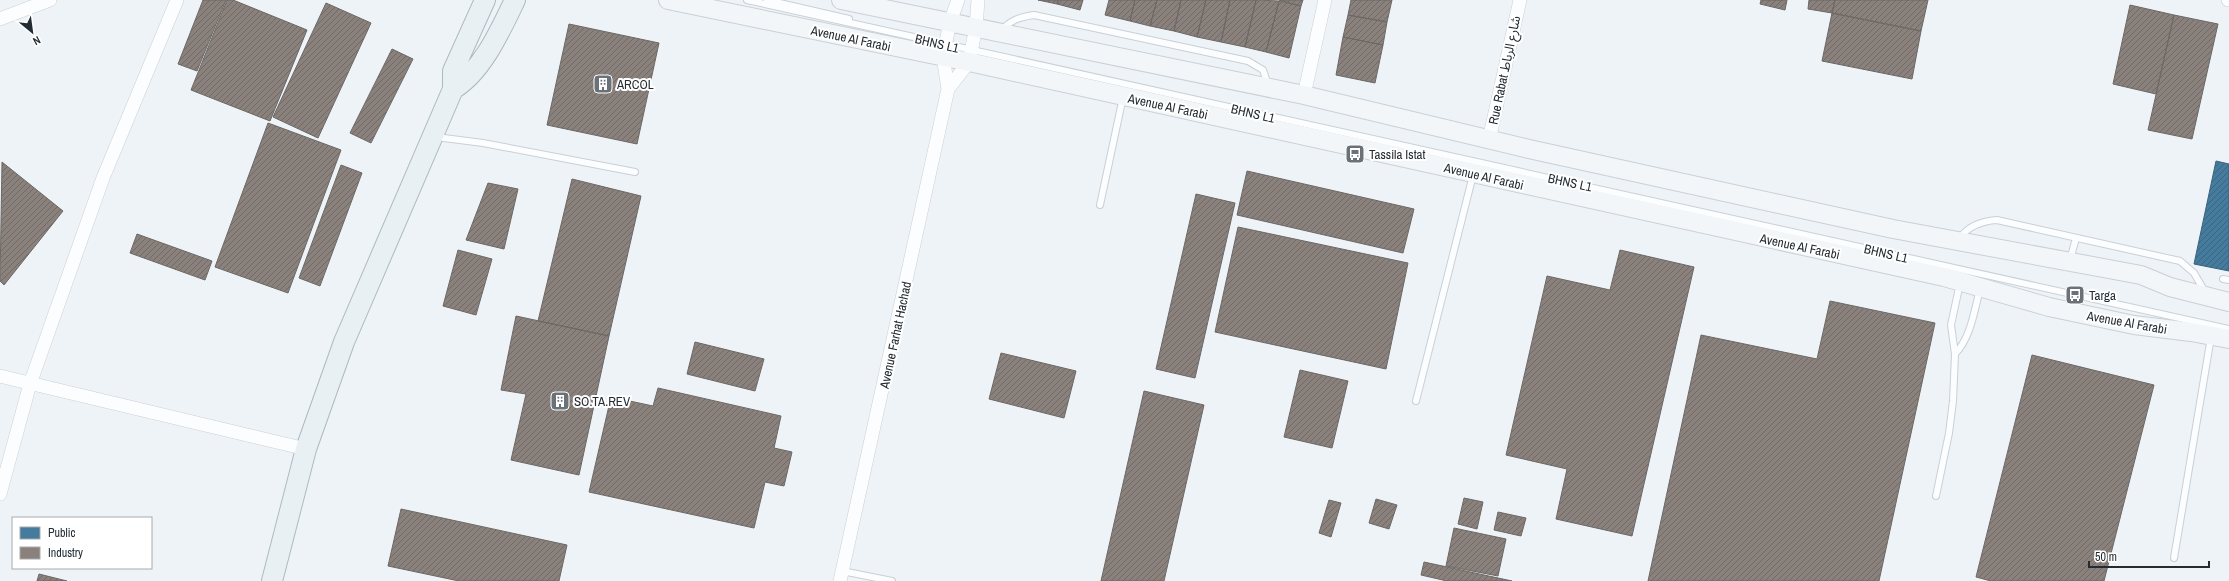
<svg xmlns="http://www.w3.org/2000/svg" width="2229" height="581" font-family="'Archivo Narrow','Noto Sans Arabic',sans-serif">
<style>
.public{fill:url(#public-hatch);stroke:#3b637d}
.industry{fill:url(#industry-hatch);stroke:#6b6866}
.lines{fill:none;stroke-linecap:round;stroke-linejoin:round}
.lane-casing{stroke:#c9d0d6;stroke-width:8}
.street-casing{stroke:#c9d0d6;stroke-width:14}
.secondary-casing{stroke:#c9d0d6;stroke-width:20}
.primary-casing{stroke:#adb9c1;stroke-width:22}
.lane{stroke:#fcfdfe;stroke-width:6}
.street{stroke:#fcfdfe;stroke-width:13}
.secondary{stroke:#f3f6f8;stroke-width:18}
.primary{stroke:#e9f0f4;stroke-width:20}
.labels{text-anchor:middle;stroke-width:4;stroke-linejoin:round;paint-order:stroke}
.street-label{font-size:13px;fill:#232c33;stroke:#fff}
.poi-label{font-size:13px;fill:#232c33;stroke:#fff;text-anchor:start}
</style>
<defs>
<pattern id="public-hatch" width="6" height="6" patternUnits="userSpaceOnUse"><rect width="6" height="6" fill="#457b9d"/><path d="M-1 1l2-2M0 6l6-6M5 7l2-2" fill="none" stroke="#396581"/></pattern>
<pattern id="industry-hatch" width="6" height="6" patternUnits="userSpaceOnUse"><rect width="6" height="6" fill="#8a817c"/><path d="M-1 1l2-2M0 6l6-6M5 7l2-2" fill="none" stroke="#706a66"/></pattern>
</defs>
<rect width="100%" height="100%" fill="#eef3f7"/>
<path class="public" d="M2216 161 2229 164V271L2194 264Z"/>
<path class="industry" d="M203 0H226L197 71 178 64Z
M227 0H233L307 30 270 121 191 90Z
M1038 0H1058L1057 4Z
M1058 0H1083L1080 10 1057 4Z
M1109 0H1135L1130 21 1105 15Z
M1135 0H1157L1150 26 1130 21Z
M1157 0H1181L1174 31 1150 26Z
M1181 0H1206L1197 37 1174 31Z
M1206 0H1230L1221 42 1197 37Z
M1230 0H1256L1245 47 1221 42Z
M1256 0 1279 1 1266 52 1245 47Z
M1279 0H1303L1301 6Z
M1351 0H1392L1387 22 1348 15Z
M1761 0H1787L1785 10 1760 4Z
M1809 0H1835L1832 13 1808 9Z
M1835 0H1928L1921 31 1832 13Z
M1279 1 1301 6 1289 58 1266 52Z
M326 3 371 23 318 138 273 117Z
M2130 5 2174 15 2156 94 2113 84Z
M1832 13 1921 31 1912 79 1822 61Z
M1348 15 1387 22 1383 45 1343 37Z
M2174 15 2218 24 2192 139 2148 130Z
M569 24 659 43 637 144 547 125Z
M1343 37 1383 45 1375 83 1336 75Z
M392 49 413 59 371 143 350 133Z
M268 123 341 150 288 293 215 267Z
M2 162 63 211 4 285 0 281Z
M341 165 362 173 320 286 299 278Z
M1247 171 1414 209 1403 253 1237 215Z
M572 179 641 196 609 336 538 321Z
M488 183 518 189 504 249 466 240Z
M1196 194 1235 203 1195 378 1156 369Z
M1238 227 1408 263 1386 369 1215 332Z
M137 234 212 261 205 280 130 253Z
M458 250 492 259 476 315 443 306Z
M1620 250 1694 267 1632 536 1556 519 1567 469 1506 455 1547 276 1610 290Z
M1830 301 1935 323 1879 581H1648L1701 335 1817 359Z
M516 316 609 336 579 475 511 460 526 394 501 390Z
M695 342 764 359 755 391 687 374Z
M1001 353 1076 371 1064 418 989 399Z
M2032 355 2154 385 2104 581H1991L1976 577Z
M1300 370 1348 381 1332 448 1284 437Z
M658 388 781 416 774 448 792 452 784 486 765 482 754 528 589 492 611 397 653 406Z
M1144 391 1204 405 1164 581H1101Z
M1464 498 1483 502 1477 529 1458 524Z
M1376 499 1397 505 1389 529 1369 523Z
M1329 500 1341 503 1331 537 1319 533Z
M401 509 567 545 559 581H459L388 566Z
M1498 512 1526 518 1521 536 1494 530Z
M1454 528 1506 539 1498 576 1446 566Z
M1424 562 1512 581H1447L1421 575Z
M39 574 67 581H37Z"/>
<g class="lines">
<defs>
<path id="lane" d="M747 0 2229 329
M767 0 849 19
M1001 31C1010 20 1020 17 1034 15L1248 61 1263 70 1268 85
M436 137 483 143 635 172
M1100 205 1123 97
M1959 239C1968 226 1981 221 1997 220L2180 261 2194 273 2205 292
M2070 260 2076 238
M2223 279 2229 280
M1955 354C1971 337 1974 312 1980 289
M1416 401 1473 175
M1936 496 1949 433 1953 401 1955 354 1951 325 1960 283
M2174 558 2211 337
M842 571 892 581"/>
<path id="street" d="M2228 0H2229
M0 19 50 0
M948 89 969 62 976 27 978 0
M1304 95 1325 0
M1489 140 1520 0
M0 376 306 449
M0 494 30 384 103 178 177 0
M840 581 948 89 943 56 950 22 958 0"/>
<path id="secondary" d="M668 0 969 62 1944 277 2049 307 2134 325 2191 332 2229 339
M841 0 1304 95 1529 149 1893 229 2141 275 2170 287 2229 302"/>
<path id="primary" d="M453 89C482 72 501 29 515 0
M272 581 306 449 344 342 453 89V71L485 0"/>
</defs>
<use href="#lane" class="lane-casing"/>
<use href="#street" class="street-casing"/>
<use href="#secondary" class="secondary-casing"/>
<use href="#primary" class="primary-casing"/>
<use href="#lane" class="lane"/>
<use href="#street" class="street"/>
<use href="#secondary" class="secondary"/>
<use href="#primary" class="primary"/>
</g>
<defs>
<symbol id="building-square" viewBox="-11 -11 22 22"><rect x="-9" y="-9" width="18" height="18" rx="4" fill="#6a7278" stroke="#fff"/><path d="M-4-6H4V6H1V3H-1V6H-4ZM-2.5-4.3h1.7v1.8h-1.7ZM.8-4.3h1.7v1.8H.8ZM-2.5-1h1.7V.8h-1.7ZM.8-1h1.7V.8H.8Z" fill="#fff"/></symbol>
<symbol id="bus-square" viewBox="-11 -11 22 22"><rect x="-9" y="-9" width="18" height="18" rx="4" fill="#6a7278" stroke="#fff"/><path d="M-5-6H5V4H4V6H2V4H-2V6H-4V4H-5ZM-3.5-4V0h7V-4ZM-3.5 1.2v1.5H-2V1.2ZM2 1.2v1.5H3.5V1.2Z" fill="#fff"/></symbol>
</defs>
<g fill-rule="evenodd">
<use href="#building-square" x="592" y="73" width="22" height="22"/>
<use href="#bus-square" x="1344" y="143" width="22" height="22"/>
<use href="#bus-square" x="2064" y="284" width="22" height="22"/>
<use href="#building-square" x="549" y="390" width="22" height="22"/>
</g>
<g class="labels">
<g class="street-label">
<text transform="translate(851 38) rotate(12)" y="5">Avenue Al Farabi</text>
<text transform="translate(937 43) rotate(13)" y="5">BHNS L1</text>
<text transform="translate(1504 70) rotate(-78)" y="5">Rue Rabat شارع الرباط</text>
<text transform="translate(1168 106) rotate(12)" y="5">Avenue Al Farabi</text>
<text transform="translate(1253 113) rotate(13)" y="5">BHNS L1</text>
<text transform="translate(1484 176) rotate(13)" y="5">Avenue Al Farabi</text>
<text transform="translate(1570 182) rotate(12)" y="5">BHNS L1</text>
<text transform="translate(1800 246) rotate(12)" y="5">Avenue Al Farabi</text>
<text transform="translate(1886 253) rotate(13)" y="5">BHNS L1</text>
<text transform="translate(2127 322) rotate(10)" y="5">Avenue Al Farabi</text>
<text transform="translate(895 335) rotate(-78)" y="5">Avenue Farhat Hachad</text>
</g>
<g class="poi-label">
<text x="617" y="89">ARCOL</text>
<text x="1369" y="159">Tassila Istat</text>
<text x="2089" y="300">Targa</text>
<text x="574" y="406">SO.TA.REV</text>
</g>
</g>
<rect x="12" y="517" width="140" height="52" fill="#ffffff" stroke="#a7abad"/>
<rect x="20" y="527" width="20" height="12" fill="#457b9d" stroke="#a7abad"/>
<text x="48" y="537" font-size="12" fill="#232c33">Public</text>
<rect x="20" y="547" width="20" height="12" fill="#8a817c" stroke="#a7abad"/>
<text x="48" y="557" font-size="12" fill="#232c33">Industry</text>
<g transform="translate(32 32) rotate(151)" stroke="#ffffff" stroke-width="3" paint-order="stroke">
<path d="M0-3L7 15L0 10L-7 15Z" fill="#232c33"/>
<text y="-6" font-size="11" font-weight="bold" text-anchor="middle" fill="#232c33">N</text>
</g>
<path d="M2089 561v6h120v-6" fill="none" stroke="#232c33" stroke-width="2"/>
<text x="2095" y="561" font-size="12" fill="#232c33" stroke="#ffffff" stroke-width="3" paint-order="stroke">50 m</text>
</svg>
